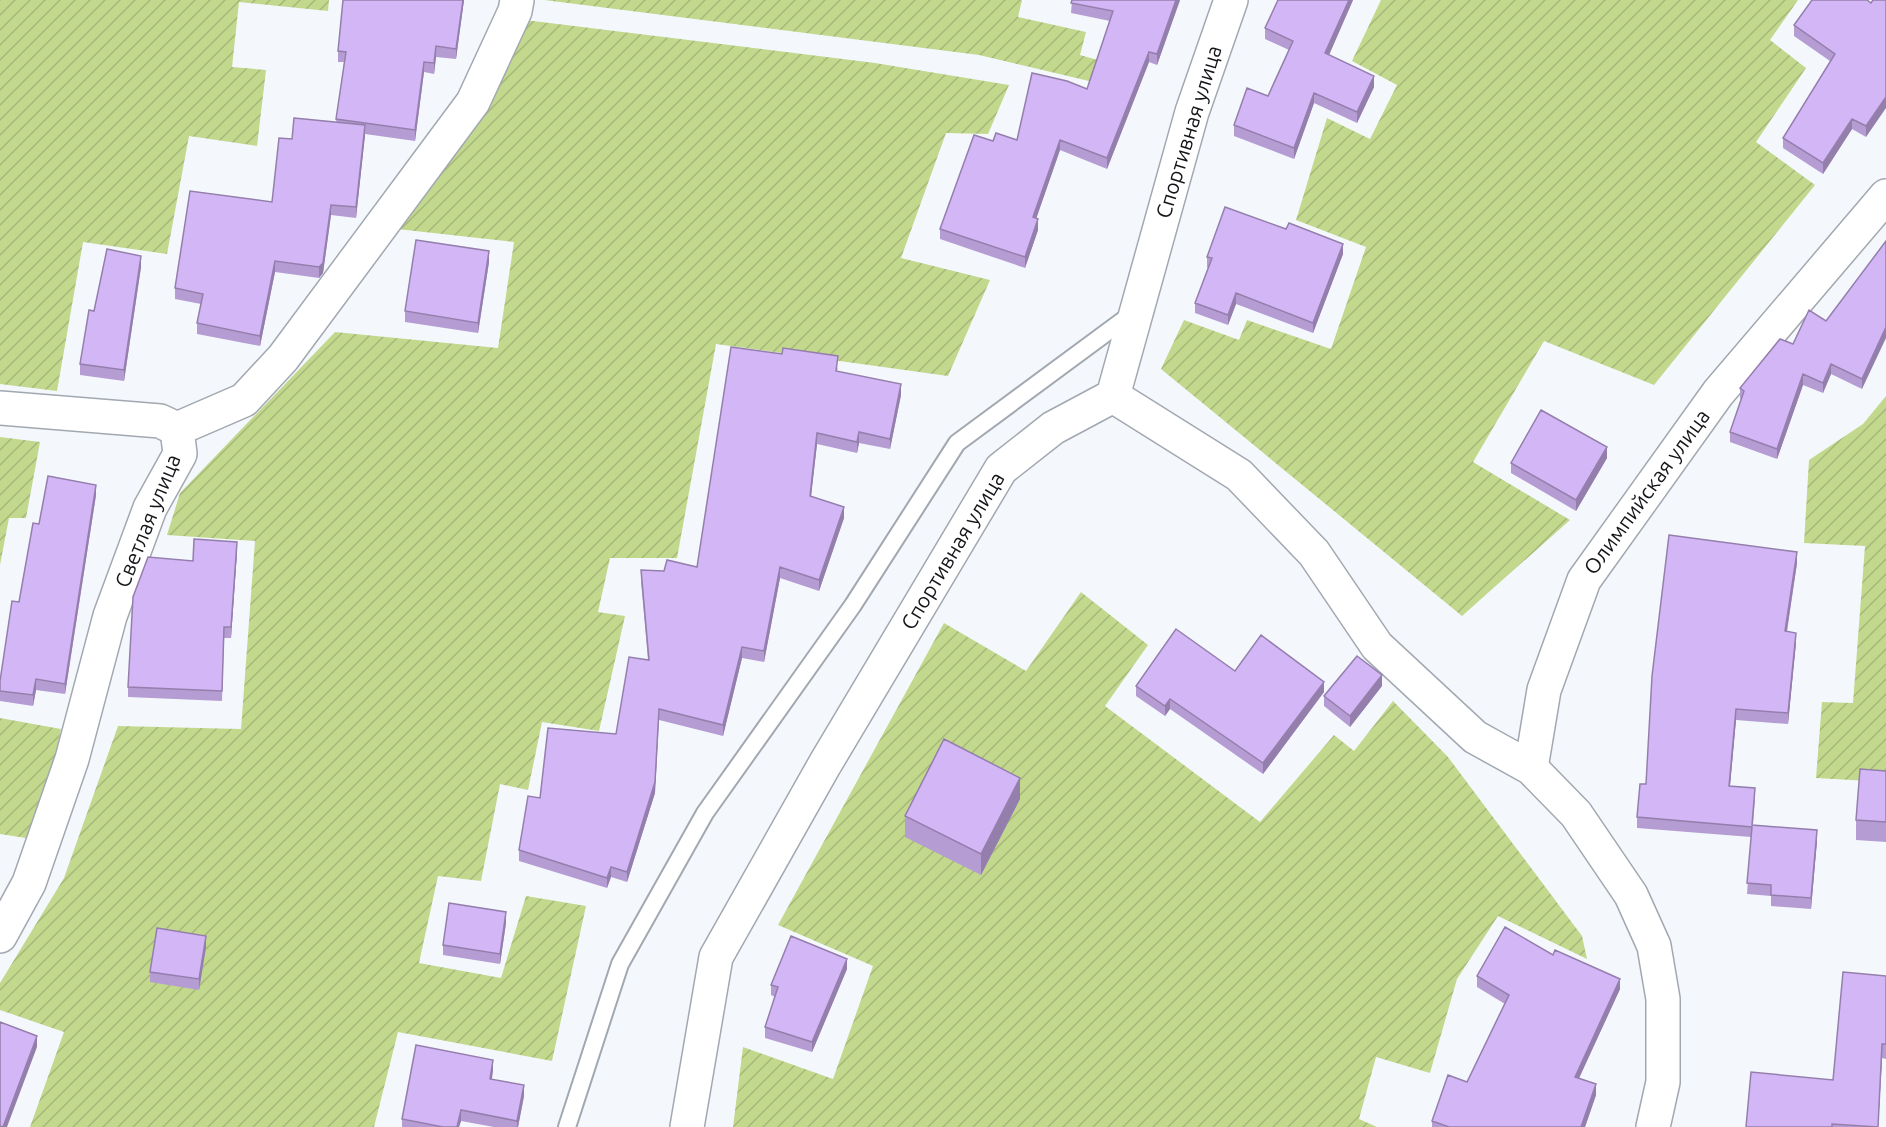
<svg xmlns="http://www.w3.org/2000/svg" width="1886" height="1127" font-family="Ubuntu,sans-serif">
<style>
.garden{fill:url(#garden-furrows)}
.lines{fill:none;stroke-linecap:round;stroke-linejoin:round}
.service-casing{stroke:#a2a8b0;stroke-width:20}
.minor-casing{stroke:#a2a8b0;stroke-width:36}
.service{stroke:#fff;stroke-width:16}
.minor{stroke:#fff;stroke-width:33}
.wall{fill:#b59dd4}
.shaded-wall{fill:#947fac}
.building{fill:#d3b6f6;stroke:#947fac;stroke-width:1.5}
.labels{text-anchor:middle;stroke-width:4.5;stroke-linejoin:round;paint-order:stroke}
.street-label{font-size:21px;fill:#131518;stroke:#fff}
</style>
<defs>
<pattern id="garden-furrows" width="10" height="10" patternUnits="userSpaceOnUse" patternTransform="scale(1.5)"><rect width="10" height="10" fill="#c2d88d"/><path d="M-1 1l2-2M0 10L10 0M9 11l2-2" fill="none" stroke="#a6b879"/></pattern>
</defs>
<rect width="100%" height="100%" fill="#f4f8fd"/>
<path class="garden" d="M0 0H329L328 11 239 2 232 67 266 70 257 146 189 136 167 254 83 242 57 391 0 384Z
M544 0H1022L1018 17 1086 32 1080 55 1133 70 1127 90 979 55Z
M1381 0H1798L1770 40 1806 68 1756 142 1815 185 1654 385 1544 341 1473 462 1570 520 1462 616 1161 369 1184 320 1239 340 1247 320 1331 349 1366 247 1296 220 1327 118 1370 139 1397 85 1352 61Z
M525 20 875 63 1009 85 988 134 946 133 901 258 990 280 948 376 716 344 677 558H610L598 612 625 616 599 731 542 722 528 790 500 784 481 881 438 876 419 963 501 978 526 896 586 906 552 1061 398 1032 374 1127H30L64 1032 0 1010V983L64 878 118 726 241 729 255 541 167 535 180 493 335 332 498 348 514 242 397 229Z
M1886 396V782L1816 778 1822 702 1853 703 1865 546 1804 543 1809 460 1863 424Z
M0 437 40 442 26 518H9L0 565Z
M1081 592 1148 645 1105 706 1260 822 1334 735 1354 751 1393 701 1448 757 1582 936 1587 959 1498 916 1457 979 1430 1073 1376 1057 1359 1119 1377 1127H733L743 1047 833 1079 873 966 778 925 944 623 1026 671Z
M0 718 61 729 51 777 32 839 0 834Z"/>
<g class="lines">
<defs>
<path id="service" d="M567 1127 620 964 705 813 853 605 957 443 1133 313"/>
<path id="minor" d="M1113 396 1239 475 1314 553 1377 646 1475 737 1531 768 1576 814 1631 895 1654 946 1663 999V1082L1653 1127
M0 408 160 421 177 429
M1531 768 1544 690 1584 580 1718 393 1886 196
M0 936 29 883 72 759 110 616 150 508 180 454 177 429 244 400 283 358 473 102 515 11 517 0
M687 1127 716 957 825 764 1001 469 1053 428 1113 396 1192 112 1231 0"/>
</defs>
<use href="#service" class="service-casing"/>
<use href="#minor" class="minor-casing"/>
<use href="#service" class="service"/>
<use href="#minor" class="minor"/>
</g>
<path class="wall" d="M343 0H464L456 59 436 57 434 74 424 72 415 141 365 134 356 218 331 215 323 273 319 278 275 272 260 346 197 334V323L201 304 175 299V288L272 202 292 139 336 122 344 62H338V51Z
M1072 0H1180L1157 65 1149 62 1107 169 1060 150 1036 218 1038 230 1025 268 940 239V229L993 141 1017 140 1087 89 1110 21 1071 13Z
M1278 0H1353L1329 55 1374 87 1357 123 1314 103 1294 159 1234 136V125L1268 96 1289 50 1265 39V28Z
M1867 0 1866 137 1852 129 1823 174 1783 148V138L1830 61 1794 36V25Z
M1886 241 1862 389 1831 374 1823 393 1803 385 1777 459 1730 442V432L1741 399 1740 398V388L1793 344 1826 321Z
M1343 254 1313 333 1236 304 1228 325 1195 313V303L1208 268 1207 267V257Z
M489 262 478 333 405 322V311Z
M141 267 124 381 80 375V364L94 311Z
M838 367 837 371 901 395 890 449 859 443 857 453 817 444 811 496 844 518 819 591 780 578 764 662 742 658 723 736 659 720 655 793 627 882 611 877 607 888 519 861V850L540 798 616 734 648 660 641 581V570L664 571 697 567Z
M1607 458 1576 511 1511 473V463Z
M96 495 65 694 36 690 33 706 0 701V681L39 524Z
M237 552 231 638H224L222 701 128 697V687L193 561Z
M1797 563 1787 632 1796 643 1788 724 1736 720 1730 786 1755 799 1753 825 1817 841 1811 909 1771 906V896L1747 894 1751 837 1637 828V817L1646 784Z
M1235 671 1324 692 1263 774 1170 709 1165 716 1136 696V686Z
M1382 686 1350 727 1324 706V696Z
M1886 771V842L1856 840V820Z
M1020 799 981 875 905 837V816Z
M506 923 500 964 443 955V945Z
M206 947 199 990 150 982V972Z
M1553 955 1620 989 1579 1078 1596 1095 1585 1127H1432V1121L1467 1082 1505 1004 1477 987V976Z
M847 969 812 1052 765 1038V1027L775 997 771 995V985Z
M1886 976V1059L1882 1058 1878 1127H1746L1833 1080Z
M493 1070 492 1079 524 1096 518 1127H494L461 1121 459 1127H402V1119Z"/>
<path class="shaded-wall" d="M463 0H464L456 59V49Z
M1176 0H1180L1157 65V54Z
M1349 0H1353L1325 64V53Z
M436 46V57L434 74V63Z
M1149 52V62L1107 169V158Z
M424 62V72L415 141V130Z
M1374 76V87L1357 123V112Z
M1314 93V103L1294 159V148Z
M1886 97V108L1866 137V126Z
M1852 119V129L1823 174V163Z
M365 125V136L356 218V207Z
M1060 140V150L1033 228V217Z
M331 205V215L323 273 319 278V267Z
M1038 219V230L1025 268V257Z
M1343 244V254L1313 333V323Z
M489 251V262L478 333V323Z
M141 256V267L124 381V370Z
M275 261V272L260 346V336Z
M1236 293V304L1228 325V315Z
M1886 327V338L1862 389V379Z
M1831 364V374L1823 393V383Z
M1803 374V385L1777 459V449Z
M901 384V395L890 449V439Z
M859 432V443L857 453V442Z
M817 433V444L810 506V496Z
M1607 447V458L1576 511V500Z
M96 485V495L65 694V684Z
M844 507V518L819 591V580Z
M237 542V552L231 638V627Z
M1797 552V563L1785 642V631Z
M780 567V578L764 662V651Z
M1796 633V643L1788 724V713Z
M742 647V658L723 736V725Z
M1382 675V686L1350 727V716Z
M36 679V690L33 706V695Z
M1324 682V692L1263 774V763Z
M1170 699V709L1165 716V706Z
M659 709 655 793 627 882V872Z
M1736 709V720L1729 797V786Z
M1020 778V799L981 875V854Z
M1817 830V841L1811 909V898Z
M611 867V877L607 888V878Z
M506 912V923L500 964V954Z
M206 936V947L199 990V979Z
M847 959V969L812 1052V1042Z
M1620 979V989L1575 1087V1077Z
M37 1036V1047L7 1127H3Z
M1882 1044V1058L1878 1127Z
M493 1060V1070L490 1090V1079Z
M1596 1084V1095L1585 1127H1581Z
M524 1085V1096L518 1127H517V1121Z
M461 1110V1121L459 1127H457Z"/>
<path class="building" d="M343 0H463L456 49 436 46 434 63 424 62 415 130 336 119 346 52 338 51Z
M1072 0H1176L1157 54 1149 52 1107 158 1060 140 1033 217 1038 219 1025 257 940 229 974 135 993 141 996 133 1017 140 1032 73 1067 81 1087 89 1113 11 1071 3Z
M1278 0H1349L1325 53 1374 76 1357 112 1314 93 1294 148 1234 125 1247 88 1268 96 1293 41 1265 28Z
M1812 0H1867L1871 3 1873 0H1886V97L1866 126 1852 119 1823 163 1783 138 1835 54 1794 25Z
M294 118 365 125 356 207 331 205 323 263 319 267 275 261 260 336 197 323 203 294 175 288 190 191 272 202 279 138 292 139Z
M1225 207 1286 229 1289 223 1343 244 1313 323 1236 293 1228 315 1195 303 1212 258 1207 257Z
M416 240 489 251 478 323 405 311Z
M1886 241V327L1862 379 1831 364 1823 383 1803 374 1777 449 1730 432 1744 391 1740 388 1780 339 1793 344 1809 310 1826 321Z
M107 249 141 256 124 370 80 364 89 310 94 311Z
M731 347 782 354 783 348 838 356 836 371 901 384 890 439 859 432 857 442 817 433 810 496 844 507 819 580 780 567 764 651 742 647 723 725 659 709 655 782 627 872 611 867 607 878 519 850 528 796 540 798 548 728 616 734 629 657 649 660 641 570 664 571 667 560 697 567Z
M1541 410 1607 447 1576 500 1511 463Z
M48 476 96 485 65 684 36 679 33 695 0 691V681L12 601 19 602 33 523 39 524Z
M1669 535 1797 552 1785 631 1796 633 1788 713 1736 709 1729 786 1755 788 1752 825 1817 830 1811 898 1771 895V885L1747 883 1752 827 1637 817 1640 784H1646L1652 676Z
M194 539 237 542 231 627H224L222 691 128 687 133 597 148 557 193 561Z
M1176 629 1235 671 1261 635 1324 682 1263 763 1170 699 1165 706 1136 686Z
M1357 656 1382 675 1350 716 1324 696Z
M944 739 1020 778 981 854 905 816Z
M1860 769 1886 771V822L1856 820Z
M449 903 506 912 500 954 443 945Z
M1505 927 1553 955 1555 950 1620 979 1575 1077 1596 1084 1581 1127H1449L1432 1121 1448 1075 1467 1082 1509 995 1477 976Z
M157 928 206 936 199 979 150 972Z
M791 936 847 959 812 1042 765 1027 778 987 771 985Z
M1843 972 1886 976V1044H1882L1878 1127 1832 1124V1127H1746L1751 1072 1833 1080Z
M0 1022 37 1036 3 1127 0 1126Z
M416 1045 493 1060 490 1079 524 1085 517 1121 461 1110 457 1127H443L402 1119Z"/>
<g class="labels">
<g class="street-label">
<text transform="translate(1189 132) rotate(-73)" y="7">Спортивная улица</text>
<text transform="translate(1647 492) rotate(-54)" y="7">Олимпийская улица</text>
<text transform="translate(148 521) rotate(-68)" y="7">Светлая улица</text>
<text transform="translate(953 551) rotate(-59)" y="7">Спортивная улица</text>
</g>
</g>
</svg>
